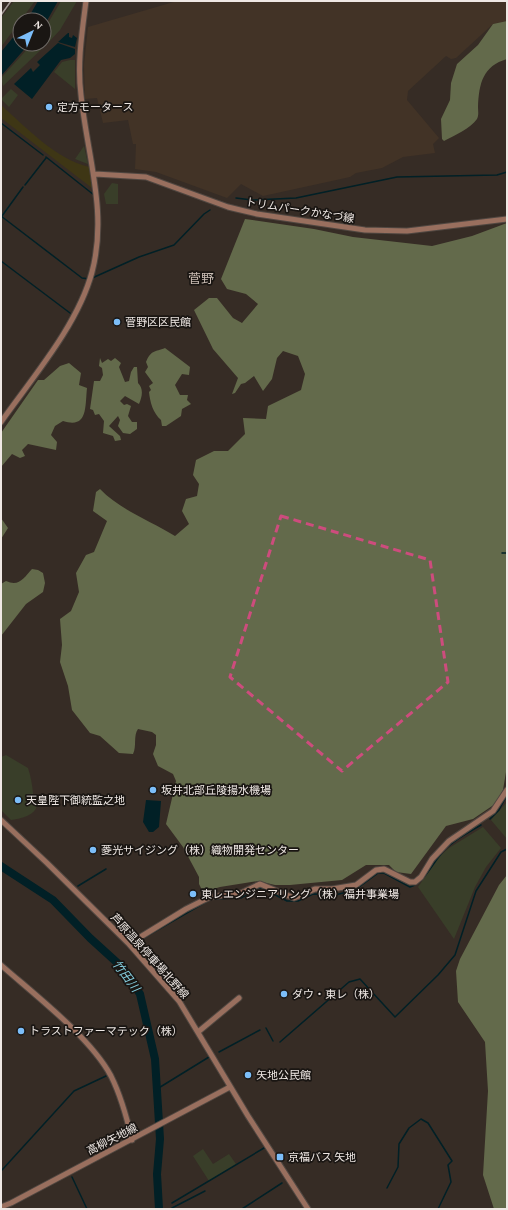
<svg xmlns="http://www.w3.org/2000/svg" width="508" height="1210" font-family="'Crimson Pro','Noto Sans JP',serif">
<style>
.industrial{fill:#423326}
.green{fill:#393e29}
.forest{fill:#636a4b}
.sand{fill:#3e3615}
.water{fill:#012026}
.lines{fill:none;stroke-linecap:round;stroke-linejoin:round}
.stream{stroke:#012026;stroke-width:1.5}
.river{stroke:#012026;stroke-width:8}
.secondary-casing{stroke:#504741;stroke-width:7}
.secondary{stroke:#996f5e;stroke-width:5}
.rail{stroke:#a19994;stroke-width:1.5}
.marked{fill:none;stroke:#cd4c7d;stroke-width:3;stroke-dasharray:8 5;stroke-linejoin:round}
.poi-dot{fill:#7cbef9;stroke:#1a1613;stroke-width:1.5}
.labels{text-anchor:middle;stroke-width:3.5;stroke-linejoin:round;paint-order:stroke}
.poi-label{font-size:11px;fill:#efe8e4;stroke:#1a1613;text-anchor:start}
.street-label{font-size:11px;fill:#efe8e4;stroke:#1a1613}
.water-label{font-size:12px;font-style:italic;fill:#85cfe0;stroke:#1a1613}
.quarter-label{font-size:13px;fill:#cbbeb5;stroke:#1a1613}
</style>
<rect width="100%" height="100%" fill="#362c25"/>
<path class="industrial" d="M177 1H507V21L493 24 456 58 451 59 446 56 408 91 407 100 439 138 433 144 435 153 403 157 382 168 356 173 350 177 263 196 241 184 227 198 156 172 135 169 136 144H133L128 120 103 123 97 98 85 99 84 65 88 27Z"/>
<path class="green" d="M14 1H35L1 47V18Z
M61 1H77L60 30 48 43 3 86 1 78 32 44H44V30Z
M70 60H75V89L54 72 62 62Z
M11 89 18 95 9 107 1 99Z
M84 146 88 164 75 159Z
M112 183 118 184V204H106L104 194Z
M6 755 28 768C31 777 32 784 33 793 34 797 37 800 37 805 36 815 20 819 11 820L1 810V757Z
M507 802V839L491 820Z
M483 827 501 848 486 867 475 887 454 939 418 887 439 857 449 848Z
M203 1149 213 1164 229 1154 236 1164 209 1181 193 1156Z"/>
<path class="forest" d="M507 21V59C483 66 479 83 478 107 478 111 479 115 477 119 470 129 455 135 444 141L442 139 441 119 450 100 451 83 457 64 478 45 493 24Z
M245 219 314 229 353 237 432 246 472 236 507 223V766L503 790 495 804 473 819 446 826 411 874 396 872 389 865H366L342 880 290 885H275L258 881 220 887 203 892 199 884V877L183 847 166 824 176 781 173 774 158 766 153 754 156 745V735L152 732 138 729C133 736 137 746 133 754L119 753 100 736 90 733 72 710 68 686 60 662 62 645 60 619 71 611 79 592 76 573 86 555 94 552 107 521 93 511 96 492 100 489C120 510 151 521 175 536L189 524 182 511 186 499 197 496 199 484 193 475 196 460 214 451H228L245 434 243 418 266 419 268 406 301 390 305 374 298 356 283 351 277 358 272 379 263 391 254 376 245 383 241 384 235 393 232 394 238 378 213 349 194 310 209 298H217L233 318 242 323 258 304 246 294 227 289 221 279Z
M165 348 190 367 189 375 182 374 175 385 180 395H188L187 400 191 404 182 409 181 416 166 426H162L161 420C153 413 150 402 149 392L151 390 149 386 153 383 145 372 148 367 146 362C151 350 155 352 165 348Z
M100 358 102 363 108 359 111 361 115 358 121 363 119 367 125 382 129 381 131 372 134 367H137L138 383C144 389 142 397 139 404L125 396 120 401 124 405 127 404 131 406 128 416 132 422H137V429L130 434 123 433 118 426 120 420 118 416 109 426 120 436 121 440 115 441 113 436 103 433 104 421 99 414 95 415 93 410 90 409 94 381H100L103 375 102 368 99 366Z
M69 363 81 373 79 385 87 388C85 407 88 429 63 421L55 426 51 435 57 442 56 450 28 444 22 450 25 456 20 458 12 454 1 467V433L38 380H44L60 366Z
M1 518 8 528 1 539Z
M32 569 38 570 43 573 45 583 43 592 26 604 1 636V584L6 581C19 587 24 578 32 569Z
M507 875V1209H494L483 1175 488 1091 485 1042 458 1002 456 971 460 959 499 885Z"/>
<path class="sand" d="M1 105C27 128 54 158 89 167L92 188 1 118Z"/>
<path class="water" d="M38 1H58L44 26V20H27Z
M20 29V44H29L1 76V52Z
M68 33H69V37L72 38 73 35 77 38 75 47 58 42Z
M58 43 75 49V54L70 58 61 60 32 99 14 84 31 68 33 72 40 65 37 62Z
M146 800 161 801 159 827 153 832H149L143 822Z"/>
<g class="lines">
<path class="stream" d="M1 123 43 155
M46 157 94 195
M25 185 46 158
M236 198 252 200 296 198 397 177 497 175 507 172
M1 216 82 278 90 279 139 257 174 245 204 214 210 210
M2 216 23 187
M1 261 70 313
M502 553H507
M490 819 499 810 507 795
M78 886 106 869
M140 940 211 899 241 898 258 888H262L287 901H298L313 894 335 895 355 890 378 873H384L410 887C427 882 434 857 450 845 459 837 471 831 481 825
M266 1028 273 1041
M280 1042 349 982 360 979 395 1017 438 975 455 955 476 891 501 852 507 849
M219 1052 260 1030
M157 1089 209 1057
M2 1170 74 1091 106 1076
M72 1177 87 1209
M387 1188 398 1167 399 1144 409 1128 421 1119 428 1123 452 1161 448 1165 451 1182 438 1209
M172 1203 264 1148
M172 1208 205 1191
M242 1209 282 1183"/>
<path class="river" d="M1 866 53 900 90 938 123 968 140 994 155 1059 160 1139 157 1174 159 1209"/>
<defs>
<path id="secondary" d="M95 174 146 177 228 207 257 214 365 230 407 231 507 219
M1 422C32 378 78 325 92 272 108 212 87 155 81 95 77 64 82 32 86 1
M1 820 47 863 129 944 179 1001 248 1116 308 1209
M129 944 186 909 210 897 241 893 260 884 294 898 315 889H332L356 885 376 870 384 869 410 882H415L421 877 432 859 449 841 493 811 507 790
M1 965C35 995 90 1037 111 1076 121 1096 127 1118 132 1140
M198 1032 239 998
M1 1207 11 1203 230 1087"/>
</defs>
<use href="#secondary" class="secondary-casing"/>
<use href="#secondary" class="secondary"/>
<path class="rail" d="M1 15 11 1"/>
</g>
<path class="marked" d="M281 516 430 560 448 682 342 771 230 677Z"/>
<g class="poi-dot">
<circle cx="49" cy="107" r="4"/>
<circle cx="117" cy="322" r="4"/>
<circle cx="153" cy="790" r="4"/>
<circle cx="18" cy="800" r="4"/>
<circle cx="93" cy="850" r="4"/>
<circle cx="193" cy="894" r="4"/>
<circle cx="284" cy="994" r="4"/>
<circle cx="21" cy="1031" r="4"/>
<circle cx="248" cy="1075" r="4"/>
<rect x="276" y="1153" width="8" height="8" rx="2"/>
</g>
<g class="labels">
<g class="poi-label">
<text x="57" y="111">定方モータース</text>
<text x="125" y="326">菅野区区民館</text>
<text x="161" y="794">坂井北部丘陵揚水機場</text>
<text x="26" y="804">天皇陛下御統監之地</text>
<text x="101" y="854">菱光サイジング（株）織物開発センター</text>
<text x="201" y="898">東レエンジニアリング（株）福井事業場</text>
<text x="292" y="998">ダウ・東レ（株）</text>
<text x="29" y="1035">トラストファーマテック（株）</text>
<text x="256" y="1079">矢地公民館</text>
<text x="288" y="1161">京福バス 矢地</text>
</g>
<g class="street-label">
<text transform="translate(300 210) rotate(9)" y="4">トリムパークかなづ線</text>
<text transform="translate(150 956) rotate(48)" y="4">芦原温泉停車場北野線</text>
<text transform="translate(112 1139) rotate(-27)" y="4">高柳矢地線</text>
</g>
<g class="water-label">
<text transform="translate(126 976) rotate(53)" y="4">竹田川</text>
</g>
<g class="quarter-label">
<text x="201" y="283">菅野</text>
</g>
</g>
<rect width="508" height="1210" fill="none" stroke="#efe8e4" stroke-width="4"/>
<g transform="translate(32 32) rotate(43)"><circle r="19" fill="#1a1613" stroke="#6f6a67"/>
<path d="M0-3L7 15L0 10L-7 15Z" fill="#7cbef9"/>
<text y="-6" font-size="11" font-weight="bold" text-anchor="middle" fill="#efe8e4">N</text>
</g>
</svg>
